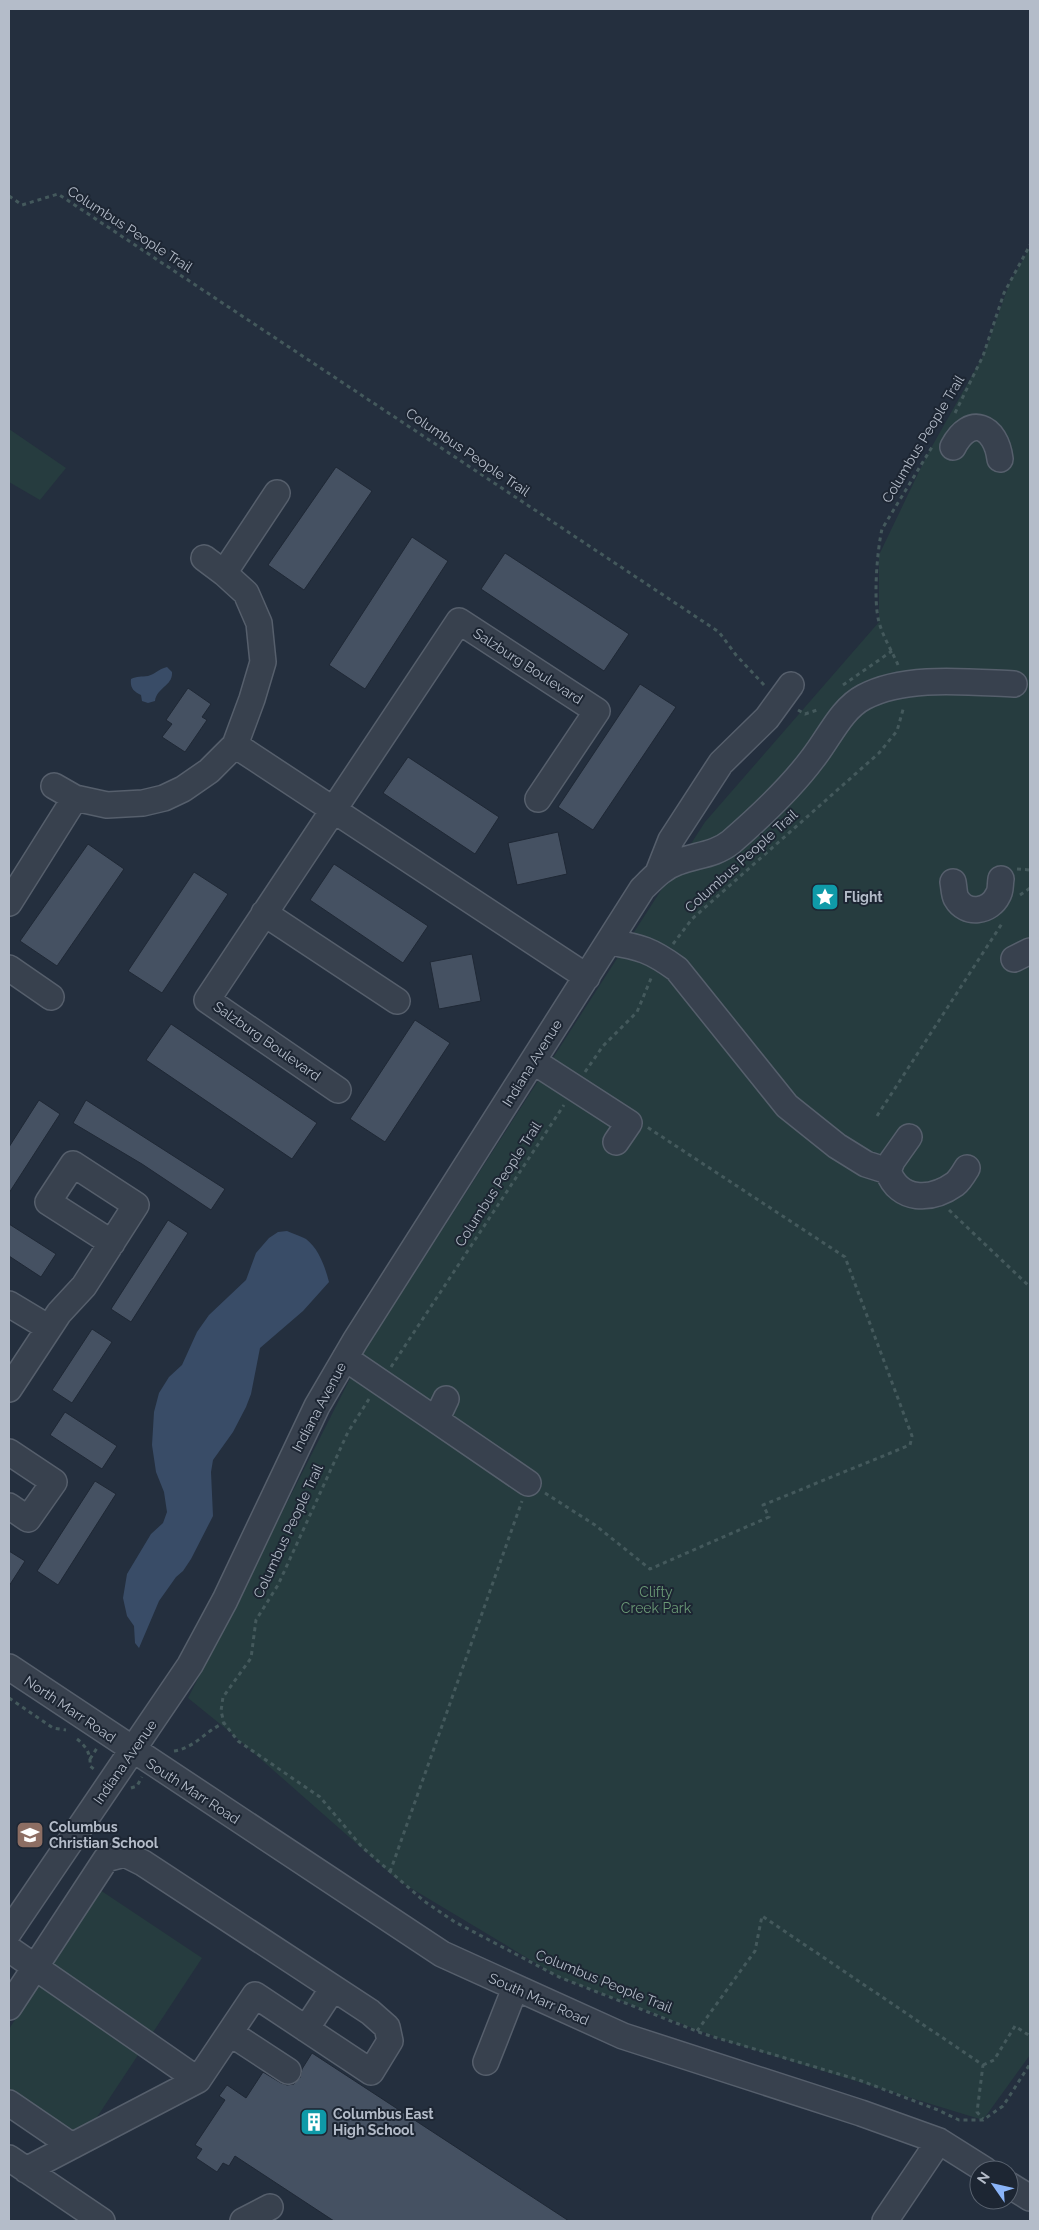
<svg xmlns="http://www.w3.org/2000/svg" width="1039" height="2230" font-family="Raleway,sans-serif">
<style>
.green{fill:#263c3f}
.water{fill:#394c67}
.building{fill:#455162;stroke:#1f2835}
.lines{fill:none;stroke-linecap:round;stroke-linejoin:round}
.minor-casing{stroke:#565f6c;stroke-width:28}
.path{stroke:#44595c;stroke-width:3;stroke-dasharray:4 4;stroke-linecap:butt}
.minor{stroke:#38414e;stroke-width:25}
.labels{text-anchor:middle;stroke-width:4;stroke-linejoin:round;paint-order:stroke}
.street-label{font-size:14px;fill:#b4bcc9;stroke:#1d2633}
.poi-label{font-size:14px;font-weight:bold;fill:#b4bcc9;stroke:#1d2633;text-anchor:start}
.park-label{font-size:14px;fill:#6b9a76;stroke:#1d2633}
</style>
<rect width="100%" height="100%" fill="#242f3e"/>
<path class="green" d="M1030 248V2055L983 2120 729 2042 559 1977 399 1881 230 1732 188 1698 364 1351 705 822 879 622V555L926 457 983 356 1010 282Z
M9 429 66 468 40 500 9 482Z
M100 1890 202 1958 76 2149 9 2105V2029Z"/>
<path class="water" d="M167 667 172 672C173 686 157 687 155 701L148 703 142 701 141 695C133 691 130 688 131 679 137 676 141 677 148 676 156 674 158 669 167 667Z
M287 1231C293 1234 301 1236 306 1239 319 1249 325 1267 329 1282L303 1311 260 1348 251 1394 246 1407 233 1432 213 1460 211 1472 213 1516 191 1559 183 1571 176 1577 159 1601 139 1648 135 1643 134 1626 127 1616 123 1598 127 1574 151 1534 163 1523 167 1512 164 1492 156 1472 152 1445 154 1412 159 1393 169 1377 182 1365 197 1332 209 1315 246 1280 256 1253 269 1238 278 1232Z"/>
<path class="building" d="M336 467 372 491 304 590 268 565Z
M412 537 448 561 365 689 329 665Z
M505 553 629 634 604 671 481 589Z
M640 684 676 707 593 830 558 807Z
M188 688 211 704 202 717 207 720 185 752 162 737 172 724 166 720Z
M408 757 499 817 475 854 383 793Z
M558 832 567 874 517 885 508 843Z
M88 844 124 869 57 966 20 941Z
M334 864 428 926 403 963 310 900Z
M194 872 228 894 162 993 128 971Z
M472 954 481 1001 439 1009 430 962Z
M415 1020 450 1043 385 1142 350 1119Z
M171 1024 317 1123 292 1159 146 1060Z
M39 1100 60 1114 9 1193V1147Z
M86 1100 225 1189 211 1210 142 1164 73 1123Z
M168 1220 188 1233 131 1322 111 1309Z
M9 1224 56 1254 41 1277 9 1256Z
M92 1329 112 1342 72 1403 52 1390Z
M65 1412 117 1446 102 1469 50 1435Z
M95 1481 116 1494 58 1585 37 1571Z
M9 1551 25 1561 9 1586Z
M312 2053 569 2221H334L235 2156 229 2166 223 2163 217 2172 196 2158 202 2149 195 2145 225 2100 219 2096 227 2085 246 2098 263 2072 281 2083 287 2085 294 2084 300 2078 302 2069Z"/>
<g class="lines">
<defs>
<path id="minor" d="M953 447C970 414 996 426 1000 459
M224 573 277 493
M235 745 587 977
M54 786 75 798 107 805 143 803 164 798 183 789 209 771 235 745 252 699 263 662 259 623 246 593 224 573 204 558
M658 873 671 840 721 763 767 718 791 685
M953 882C954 887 954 894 956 898 966 916 990 912 998 895 1001 891 1000 884 1001 879
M9 903 75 798
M264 913 397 1001
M610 942C640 947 651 950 677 969L787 1106 837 1146 866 1164 888 1171
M1014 959 1030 951
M9 968 51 997
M533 1061 629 1123 616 1142
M338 1090 207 1000 459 621 597 711 538 799
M909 1137 892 1161 888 1171C899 1202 931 1201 955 1184 960 1180 964 1173 967 1168
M9 1304 49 1328
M345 1358 436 1420 446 1399
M9 1389 59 1313 84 1286 136 1205 73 1164 48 1202 112 1243
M436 1420 528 1483
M9 1452 54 1482 28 1519 9 1506
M9 1667 442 1954 623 2036 861 2113 939 2141 985 2170
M9 1932 190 1665 225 1600 317 1406 355 1341 642 889C653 878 663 867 678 862 696 855 715 855 731 842 761 816 790 789 813 758 829 738 841 709 864 697 905 675 968 682 1014 684
M9 1949 198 2080
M9 2007 106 1859 125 1854 143 1863 370 2012 387 2027 390 2041 371 2072 255 1995 198 2080 26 2170
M306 2029 333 1988
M230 2033 288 2071
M486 2062 515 1988
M9 2103 72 2146
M9 2158 102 2221
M1009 2185 1030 2198
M243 2221 270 2207
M885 2221 939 2141"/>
</defs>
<use href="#minor" class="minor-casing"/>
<path class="path" d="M9 196 22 205 58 194 719 632 736 655 765 686
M955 413 983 356 1004 293 1030 245
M898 665C892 651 883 637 879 622 873 601 877 551 882 529L932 447
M843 685 892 651
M798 710 805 714 820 709
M1017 869 1030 870
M1020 895 1030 888
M673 944 692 919 879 753 897 731 904 706
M585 1072 603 1046 637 1012 652 976
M877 1116 1003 922
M949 1210 1030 1287
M391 1367 564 1105
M369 1399 348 1432 278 1585 256 1620 251 1658 223 1697 221 1711 224 1723 238 1741 320 1797 362 1847 424 1901 455 1922 559 1977 704 2034 859 2080 938 2110 959 2120H983L1003 2106 1030 2064
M545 1493 595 1525 650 1569 769 1517 763 1505 910 1445 912 1436 845 1257 647 1127
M9 1698 53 1728 66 1730
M77 1739C86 1746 91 1754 90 1766L95 1770
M174 1751C195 1748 205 1731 224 1723
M90 1759 97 1748
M131 1788 137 1786 142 1777
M390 1872 522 1501
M697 2031 755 1951 762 1916 983 2065 977 2112 983 2119
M983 2065 994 2060 1015 2026 1030 2036"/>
<use href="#minor" class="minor"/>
</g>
<defs>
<symbol id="sight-square" viewBox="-11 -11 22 22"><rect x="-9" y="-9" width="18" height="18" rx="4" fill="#0f9aa8" stroke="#1d2633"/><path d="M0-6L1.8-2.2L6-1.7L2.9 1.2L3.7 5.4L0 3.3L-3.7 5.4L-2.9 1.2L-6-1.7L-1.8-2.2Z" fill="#fff"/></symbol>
<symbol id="school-square" viewBox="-11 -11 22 22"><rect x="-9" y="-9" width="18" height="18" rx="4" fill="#8d6e63" stroke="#1d2633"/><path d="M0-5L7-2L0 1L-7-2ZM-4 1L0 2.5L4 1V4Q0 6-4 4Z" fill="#fff"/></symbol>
<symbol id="building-square" viewBox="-11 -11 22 22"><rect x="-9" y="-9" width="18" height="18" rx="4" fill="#0f9aa8" stroke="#1d2633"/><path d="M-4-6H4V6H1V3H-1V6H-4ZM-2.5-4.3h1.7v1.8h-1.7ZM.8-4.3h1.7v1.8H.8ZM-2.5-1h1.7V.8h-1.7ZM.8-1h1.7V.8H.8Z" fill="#fff"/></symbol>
</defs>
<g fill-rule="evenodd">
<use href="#sight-square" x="809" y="881" width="32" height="32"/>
<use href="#school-square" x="14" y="1819" width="32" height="32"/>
<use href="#building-square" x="298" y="2106" width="32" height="32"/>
</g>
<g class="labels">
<g class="street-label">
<text transform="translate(130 229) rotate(33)" y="5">Columbus People Trail</text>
<text transform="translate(923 439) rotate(-59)" y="5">Columbus People Trail</text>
<text transform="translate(468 452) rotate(34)" y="5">Columbus People Trail</text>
<text transform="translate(528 666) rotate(33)" y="5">Salzburg Boulevard</text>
<text transform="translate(741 861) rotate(-42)" y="5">Columbus People Trail</text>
<text transform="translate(267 1041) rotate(35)" y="5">Salzburg Boulevard</text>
<text transform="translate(532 1063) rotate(-58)" y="5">Indiana Avenue</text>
<text transform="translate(498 1184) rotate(-57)" y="5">Columbus People Trail</text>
<text transform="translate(319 1407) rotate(-62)" y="5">Indiana Avenue</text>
<text transform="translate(288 1531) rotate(-65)" y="5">Columbus People Trail</text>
<text transform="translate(70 1709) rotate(34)" y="5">North Marr Road</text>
<text transform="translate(125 1762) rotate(-55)" y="5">Indiana Avenue</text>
<text transform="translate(193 1791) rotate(33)" y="5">South Marr Road</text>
<text transform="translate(604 1981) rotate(22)" y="5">Columbus People Trail</text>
<text transform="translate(539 1999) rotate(24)" y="5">South Marr Road</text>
</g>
<g class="poi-label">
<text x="844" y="902">Flight</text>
<text x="49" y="1832">Columbus<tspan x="49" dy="16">Christian School</tspan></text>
<text x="333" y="2119">Columbus East<tspan x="333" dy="16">High School</tspan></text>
</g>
<g class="park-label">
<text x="656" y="1597">Clifty<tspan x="656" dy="16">Creek Park</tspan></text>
</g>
</g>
<rect width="1039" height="2230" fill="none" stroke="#b4bcc9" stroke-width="20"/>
<g transform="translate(994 2185) rotate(304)"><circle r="24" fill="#1d2633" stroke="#59626f"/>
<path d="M0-4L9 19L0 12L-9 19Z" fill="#8ab4f8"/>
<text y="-8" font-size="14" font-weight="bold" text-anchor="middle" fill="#b4bcc9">N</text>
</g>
</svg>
